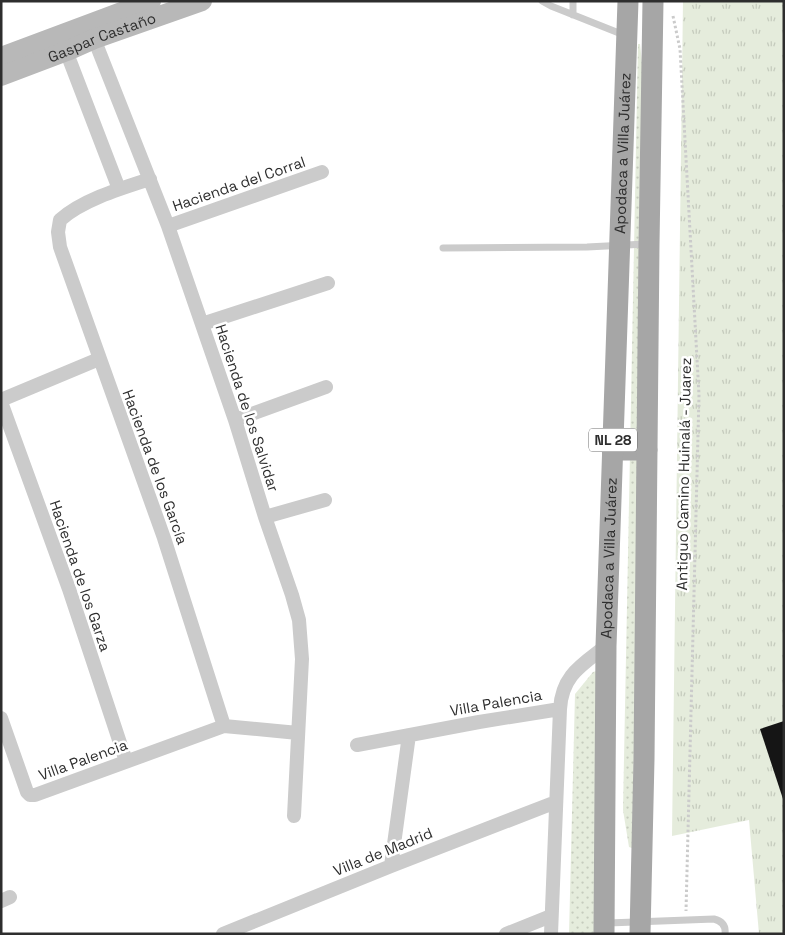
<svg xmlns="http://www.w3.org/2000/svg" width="785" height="935" font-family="'Space Grotesk',sans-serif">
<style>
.grass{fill:url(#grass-tufts)}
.park{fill:url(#park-dots)}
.building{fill:#151515}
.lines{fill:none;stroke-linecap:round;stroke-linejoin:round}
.path{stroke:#cbcbcb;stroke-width:3;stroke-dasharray:2.5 2.5;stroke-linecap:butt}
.service{stroke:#cbcbcb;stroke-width:7}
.minor{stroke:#cbcbcb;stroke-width:14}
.secondary{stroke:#b8b8b8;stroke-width:20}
.primary{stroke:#a6a6a6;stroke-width:21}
.labels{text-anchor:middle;stroke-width:5;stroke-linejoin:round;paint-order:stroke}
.shield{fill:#fff;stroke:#6d6d6d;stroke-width:1}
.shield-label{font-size:14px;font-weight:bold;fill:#2e2e2e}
.street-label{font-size:15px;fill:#2e2e2e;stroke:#fff}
</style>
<defs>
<pattern id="grass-tufts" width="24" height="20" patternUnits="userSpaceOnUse" patternTransform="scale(1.25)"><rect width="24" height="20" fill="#e5ecdc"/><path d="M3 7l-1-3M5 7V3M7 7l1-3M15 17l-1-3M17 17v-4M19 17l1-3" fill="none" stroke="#c5cbbd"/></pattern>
<pattern id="park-dots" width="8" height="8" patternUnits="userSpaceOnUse" patternTransform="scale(1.25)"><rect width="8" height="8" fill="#e5ecdc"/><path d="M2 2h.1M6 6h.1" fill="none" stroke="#c5cbbd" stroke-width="1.8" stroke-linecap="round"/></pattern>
</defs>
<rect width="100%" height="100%" fill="#fff"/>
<path class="grass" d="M683 1H784V934H759L749 820 672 836Z"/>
<path class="park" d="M638 44H640L648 121 632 848 629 847 623 810Z
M600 670 595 934H569L575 694 593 672Z"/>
<path class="building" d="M784 721V799H783L760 729Z"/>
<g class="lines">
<path class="path" d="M673 16 680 49 699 395 686 911"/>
<path class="service" d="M542 1 551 6 624 35
M573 1V15
M443 248 587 247 646 244
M608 923 714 919C722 921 726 926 725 934"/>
<path class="minor" d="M91 31 168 226 235 420 265 517 292 595 299 620 302 659 294 816
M63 43 119 189
M150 179C122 188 82 200 60 220L58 232 60 247 164 538 224 726
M168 226 322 172
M202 324 328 283
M1 400 99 359
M1 402 69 589 126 761
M235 420 326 387
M265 517 325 500
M1 718 27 792 30 795H35L224 726 298 733
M357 745 479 722 560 709C562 675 582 665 606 646
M391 866 409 735
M1 901 10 897
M223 934 391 866 556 802
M506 934 551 916
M551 934 560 709"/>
<g class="secondary">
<path d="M1 57 151 1"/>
<path id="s1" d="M1 76 67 51 94 39 202 1"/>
</g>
<g class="primary">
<path d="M612 450H647"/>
<path id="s2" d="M604 934 606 646 628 1"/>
<path d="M640 934 644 759 649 244 653 1"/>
</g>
</g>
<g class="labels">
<rect class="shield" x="589" y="428.5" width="48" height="23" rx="4"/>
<g class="shield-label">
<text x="613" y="445">NL 28</text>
</g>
<g class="street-label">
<text dy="5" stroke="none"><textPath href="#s1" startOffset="108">Gaspar Castaño</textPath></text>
<text dy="5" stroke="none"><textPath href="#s2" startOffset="781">Apodaca a Villa Juárez</textPath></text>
<text transform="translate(239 184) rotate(-19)" y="5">Hacienda del Corral</text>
<text transform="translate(247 408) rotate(72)" y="5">Hacienda de los Salvidar</text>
<text transform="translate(155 467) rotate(70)" y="5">Hacienda de los García</text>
<text transform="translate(684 474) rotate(-89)" y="5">Antiguo Camino Huinalá - Juarez</text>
<text dy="5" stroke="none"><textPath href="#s2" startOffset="376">Apodaca a Villa Juárez</textPath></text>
<text transform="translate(80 576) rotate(71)" y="5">Hacienda de los Garza</text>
<text transform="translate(496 703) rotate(-10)" y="5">Villa Palencia</text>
<text transform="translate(83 760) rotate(-20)" y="5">Villa Palencia</text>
<text transform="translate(383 852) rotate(-22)" y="5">Villa de Madrid</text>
</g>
</g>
<rect width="785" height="935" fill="none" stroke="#2e2e2e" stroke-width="5"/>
</svg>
